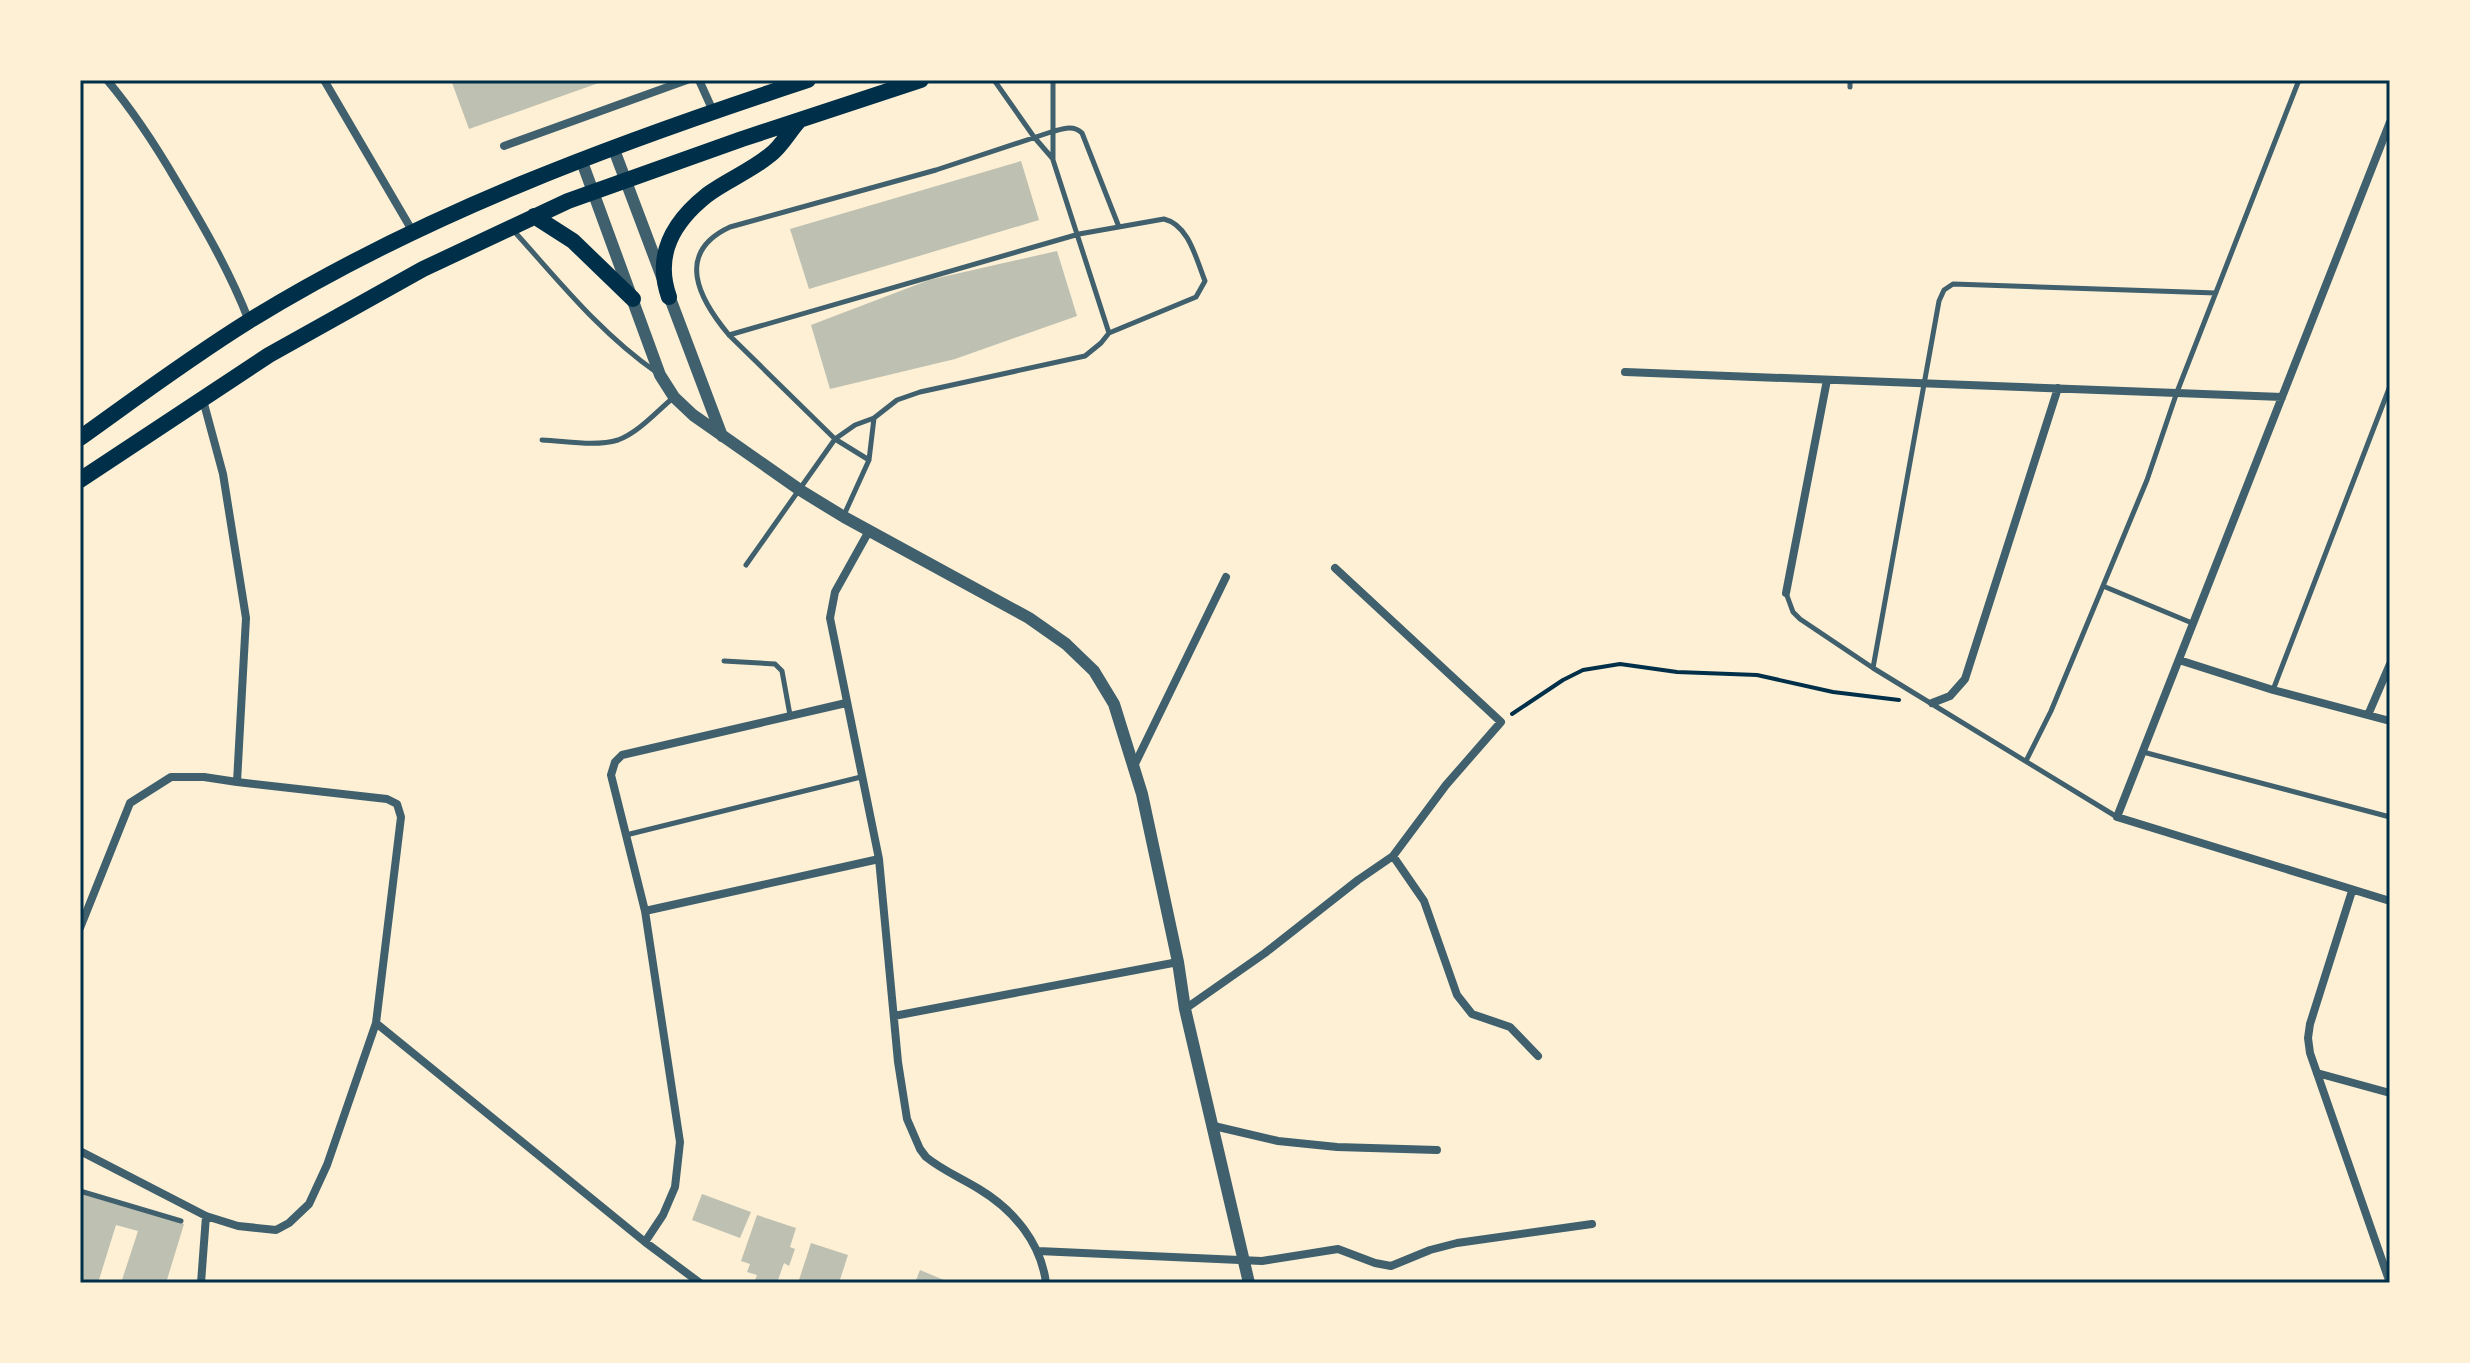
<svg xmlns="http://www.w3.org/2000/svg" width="2470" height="1363" font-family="'Fira Sans',sans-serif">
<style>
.building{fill:#bec0b2}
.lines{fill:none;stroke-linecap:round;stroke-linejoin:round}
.path{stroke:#003049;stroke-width:4}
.service{stroke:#3f606c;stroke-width:5}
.minor{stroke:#3f606c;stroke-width:8}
.tertiary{stroke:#3f606c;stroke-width:12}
.primary{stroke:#003049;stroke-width:16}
.neatline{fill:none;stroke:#003049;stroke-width:3}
</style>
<rect width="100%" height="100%" fill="#fdf0d5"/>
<path class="building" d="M451 80H607L469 129Z
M1021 161 1039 220 809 289 790 229Z
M1057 251 1077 316 955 359 830 389 811 325 929 280Z
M80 1192 184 1224 166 1283H121L138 1231 116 1225 98 1283H80Z
M702 1194 751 1212 740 1238 692 1220Z
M757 1215 796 1228 790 1247 795 1249 789 1266 784 1263 777 1283H754L757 1275 747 1272 750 1264 741 1261Z
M811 1243 848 1255 839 1283H798Z
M920 1270 951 1283H915Z"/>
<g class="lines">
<path class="path" d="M1512 714 1563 680 1583 670 1620 664 1677 672 1757 675 1833 692 1899 700"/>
<path class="service" d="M994 80 1034 137 1053 159
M1053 80V160L1109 333
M1850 80V87
M513 230C559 281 600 333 656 372
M729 335 1079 234 1164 219C1189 225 1196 259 1205 281L1196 297 1109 333 1101 343 1085 356 920 392 897 400 874 418 855 425 835 439 746 565
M542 440C566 441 595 447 618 440 639 432 656 412 673 398
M869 460 835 439 729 335C699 299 674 253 730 227L936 170 1051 132C1062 129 1073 124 1082 133L1119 227
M844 515 869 460 874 418
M2103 586 2192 623
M1786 593 1793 612 1800 619 1873 668 2117 817
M724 661 775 664 782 671 790 715
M1873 668 1939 301 1944 290 1953 284 2216 293
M2273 690 2390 386
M2143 752 2390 817
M2026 761 2051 711 2147 480 2177 392 2299 80
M626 835 861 777
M80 1191 181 1221"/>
<path class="minor" d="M107 80C134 112 156 146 177 182 204 227 230 272 249 321
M324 80 413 232
M699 80 713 111
M2390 122 2117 817 2390 901
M504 146 687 80
M1625 372 2282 397
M869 531 835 592 830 618 879 859 898 1062 907 1119 920 1149 926 1157C942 1170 961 1178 979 1189 1014 1210 1041 1243 1046 1283
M1786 593 1827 380
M2179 660 2273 690 2390 721
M1932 703 1950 696 1965 679 2058 388
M2368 715 2390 664
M1134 766 1226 577
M237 782 387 799 397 804 401 817 376 1023
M1393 856 1424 901 1457 995 1472 1014 1510 1027 1538 1056
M2352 891 2310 1024 2308 1038 2310 1053 2390 1283
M645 911 879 859
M80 928 130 803 171 777H204L237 782 246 618 223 474 203 400
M1185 1009 1265 953 1358 880 1393 856 1446 785 1501 722 1335 568
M894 1016 1178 962
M2317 1073 2390 1093
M1214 1126 1278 1141 1337 1147 1437 1150
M80 1151 206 1216 238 1226 276 1230 289 1223 309 1204 327 1165 376 1023 645 1242 700 1283
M645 1242 663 1215 675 1187 680 1142 645 911 611 775 615 762 622 755 846 703
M1038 1251 1262 1261 1338 1249 1375 1263 1391 1266 1430 1250 1457 1243 1592 1224
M201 1283 206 1216"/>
<path class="tertiary" d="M613 147 722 436
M581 159 660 375 674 397 693 415 800 490 844 517 1029 618 1066 644 1094 671 1114 704 1142 794 1178 962 1185 1009 1249 1283"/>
<path class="primary" d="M534 216 573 241 633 299
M669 297C654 255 673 222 707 195 727 180 751 171 770 155 781 147 789 132 798 122
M80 438C136 398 191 357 249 321 422 214 616 143 808 80
M80 480 269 355 423 269 568 201 742 139 921 80"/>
</g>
<rect width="2470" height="1363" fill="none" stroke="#fdf0d5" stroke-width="164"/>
<rect x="82" y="82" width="2306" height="1199" class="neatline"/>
</svg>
